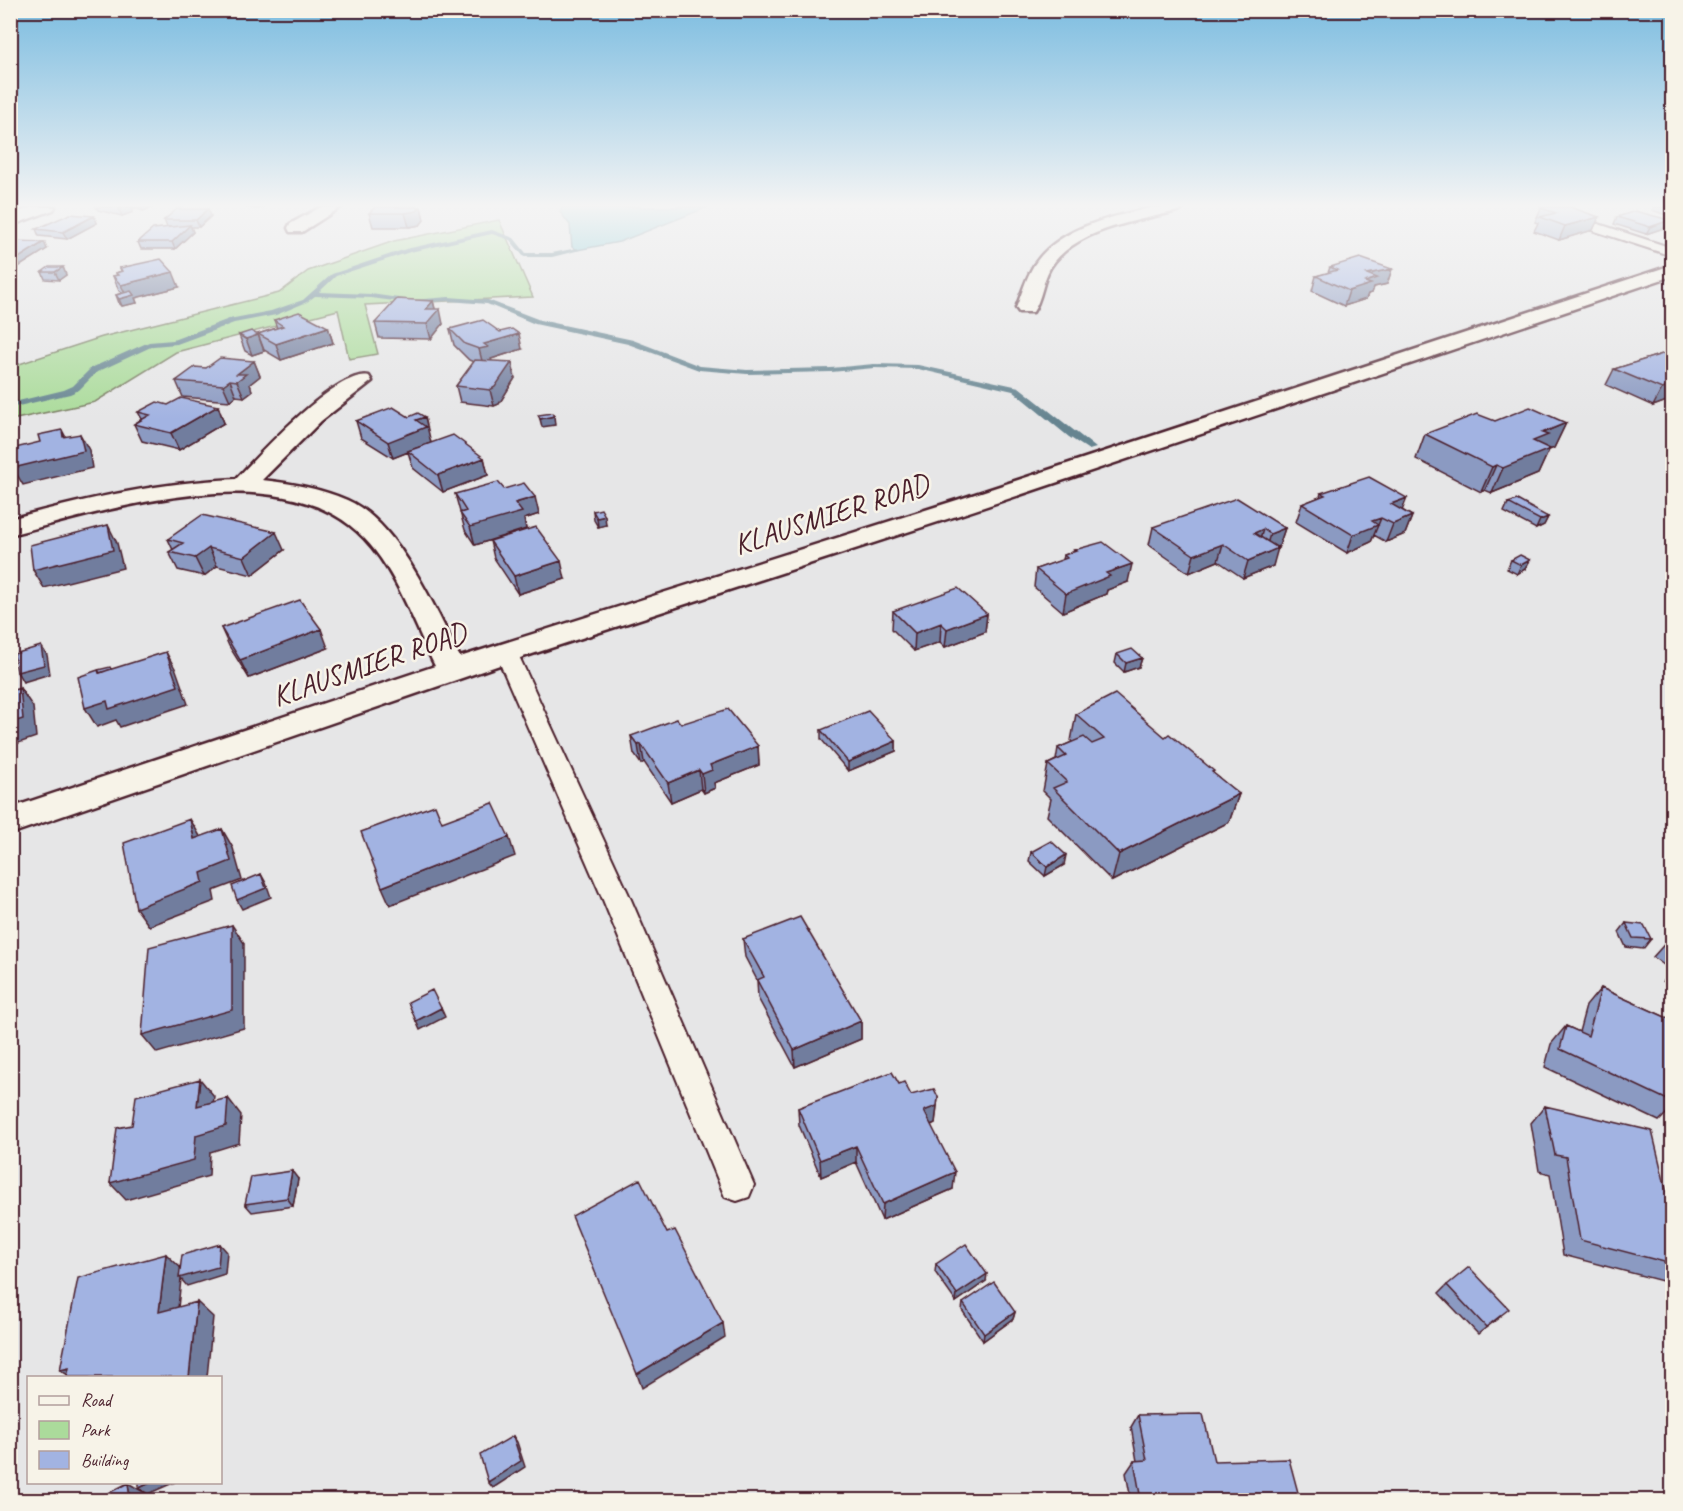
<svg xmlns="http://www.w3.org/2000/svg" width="1683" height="1511" font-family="Caveat,sans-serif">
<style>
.green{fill:#abdb9b;stroke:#7a7d63;stroke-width:1.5}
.water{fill:#78c8d4;stroke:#668490;stroke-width:1.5}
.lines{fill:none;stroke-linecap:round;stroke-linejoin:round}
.stream{fill:#668490;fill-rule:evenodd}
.lane-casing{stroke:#4a1f2b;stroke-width:4}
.street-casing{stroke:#4a1f2b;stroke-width:5}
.lane{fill:#f7f3e8;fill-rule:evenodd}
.street{fill:#f7f3e8;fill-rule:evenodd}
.wall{fill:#8b9ac2;stroke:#4a1f2b;stroke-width:1.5}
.shaded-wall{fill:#717d9e;stroke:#4a1f2b;stroke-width:1.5}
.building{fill:#a2b3e2;stroke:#4a1f2b;stroke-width:1.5}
.labels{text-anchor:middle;stroke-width:5;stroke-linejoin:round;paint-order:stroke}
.street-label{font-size:30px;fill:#4a1f2b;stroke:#f7f3e8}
</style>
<rect width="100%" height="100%" fill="#e6e6e7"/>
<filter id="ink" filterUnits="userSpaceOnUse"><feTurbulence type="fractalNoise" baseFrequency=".0167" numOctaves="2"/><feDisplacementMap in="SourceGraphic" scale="12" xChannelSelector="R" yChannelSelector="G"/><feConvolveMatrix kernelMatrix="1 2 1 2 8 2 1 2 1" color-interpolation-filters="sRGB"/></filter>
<g filter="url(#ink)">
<path class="green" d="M499 220 533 297 365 305 378 354 349 359 338 310 176 352 95 402 11 420 10 367 102 337 279 293 308 271 394 241Z"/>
<path class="water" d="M562 207H708L619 242 577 250 572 247 570 225 560 212Z"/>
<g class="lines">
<path class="stream" d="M492 230 514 238 526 253H552L577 248 580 250 552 257H524L510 240 492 234 410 252 336 276 319 292 371 294 412 300 449 297 488 300 540 320 633 340 700 366 747 370 831 368 874 364 918 365 1019 387 1096 448 1089 450 1069 437 1013 391 918 369 874 368 831 372 747 374 699 370 628 344 535 324 487 304 449 301 410 303 371 298 315 296 307 302 276 315 234 323 177 344 153 346 97 372 79 390 70 394 10 408V403L64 390 73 386 91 368 149 342 173 340 229 319 271 311 303 300 332 274 406 249Z"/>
<defs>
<path id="lane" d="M1565 213 1672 248V256L1561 220 1559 217Z
M506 645 514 647 517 652 629 895 754 1185 749 1197 737 1201 725 1197 601 895 495 652 498 647Z"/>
<path id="street" d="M32 207H55L53 210 10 226V215Z
M321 207H341L302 232H290L288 228 290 224Z
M1154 207H1183L1181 210C1139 221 1075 228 1050 268 1042 282 1042 299 1033 312H1019L1016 308C1022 293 1026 278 1034 265 1060 226 1113 217 1154 207Z
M1672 265V276L975 510 517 659 10 834V808L435 666C414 624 397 572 364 538 282 452 109 510 10 535V519C85 499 159 482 236 479 258 456 337 369 369 376L372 381 321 421 262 480C291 483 319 488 347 500 399 523 435 609 460 657L957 500Z"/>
</defs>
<use href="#lane" class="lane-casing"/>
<use href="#street" class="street-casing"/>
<use href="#lane" class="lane"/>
<use href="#street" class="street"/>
</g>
<path class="wall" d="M96 207H153L143 211 134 208 132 209 133 212 122 216 98 210Z
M245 207H264L257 209Z
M421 207 424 220 420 225 409 227H373L369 213Z
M1654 207H1672V217L1652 210Z
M1541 208 1599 217 1593 230 1559 240 1534 231 1538 223 1535 222Z
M208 209 211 216 199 227H191L193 232 175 249H141L138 242 173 227H167L164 220Z
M94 216 97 223 67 239 39 236 36 229Z
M1617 217 1670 220 1667 227 1646 234 1614 224Z
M10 242 47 249 20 266H10Z
M63 267 66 275 59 280 45 279 42 272Z
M1330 267 1392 269 1387 284 1374 287 1372 293 1368 294 1366 299 1344 306 1312 291 1316 276 1328 273Z
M120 268 179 287 135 298 137 303 122 306 119 303 116 295 122 293 119 291 113 276 117 275 116 273 121 271Z
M433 301 435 309 443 324 431 339 379 338 375 323Z
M274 320 328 327 333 343 281 360 264 350 258 334 277 328Z
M450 329 522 349 491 359V361L515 378 499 404 494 406 460 402 456 386 474 362 469 360 454 345Z
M239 335 264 351 252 355 245 351Z
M1672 351V399L1653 406 1606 385 1614 369Z
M254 361 260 376 250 384 252 391 244 397 236 396 230 401 183 397 176 381 206 368Z
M168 405 218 406 224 423 179 450 142 441 134 424 142 419 138 412Z
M356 421 429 434H428L431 443 484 458 488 475 443 492 413 468 408 452 393 458 361 438Z
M1495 421 1566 423 1554 448 1549 450 1538 474 1492 493 1485 490 1481 492 1416 459 1425 434Z
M504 489 539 514 524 519 526 529 475 545 465 530 455 494Z
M1321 493 1402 510 1412 516 1405 534 1386 542 1374 535 1371 542 1347 553 1296 522 1302 504 1320 497Z
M1508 503 1548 517 1544 525 1536 529 1504 512Z
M593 511 606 525 598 527 594 520Z
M1153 527 1285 528 1279 546 1276 547 1273 566 1243 578 1218 561 1189 573 1149 545Z
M168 539 284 550 252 575 217 566 204 576 178 570 169 552 173 550Z
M490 541 565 579 518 594 494 558Z
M1074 550 1128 582 1107 590 1106 594 1063 612 1034 587 1036 569 1063 560 1064 555 1073 552Z
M1511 560H1530L1525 569 1517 574 1507 569Z
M893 611 987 614 985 632 945 647 940 642 914 651 892 629Z
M221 628 328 648 249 678 229 646Z
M1117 654 1142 658 1139 667 1124 672 1115 663Z
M1076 714 1165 737 1213 773 1239 794 1229 822 1112 881 1047 816 1051 799 1043 791 1048 764 1056 760 1058 748 1072 742 1071 741Z
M681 724 758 746 759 765 714 783 715 788 704 793 701 789 671 802 644 762 641 764 634 754 631 736Z
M821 730 896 741V751L848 771 821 739Z
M1031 852 1064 865 1045 876 1029 861Z
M1626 923 1651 939 1643 949 1626 947 1619 932Z
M1672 936V988L1663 981 1672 971 1653 957 1669 939Z
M743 939 861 1021V1039L795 1067 758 998 757 980 745 957Z
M1601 988 1672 1020V1108L1659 1121 1545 1067 1551 1044 1566 1026 1579 1032 1586 1006Z
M899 1084 911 1095 938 1097 935 1123 931 1125 953 1189 882 1220 856 1162 821 1177 799 1125 798 1108Z
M1545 1106 1672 1214V1277L1666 1282 1563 1255 1550 1174 1539 1171 1531 1123Z
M298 1179 293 1206 252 1212 245 1204Z
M936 1264 986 1281 956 1302 935 1272Z
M1447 1285 1501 1316 1478 1334 1439 1293Z
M963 1303 1015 1312 1013 1319 983 1341 962 1310Z
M1138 1415 1214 1461 1300 1500H1131L1126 1473 1134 1461H1137L1131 1427Z"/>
<path class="shaded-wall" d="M124 207H133L134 208 132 209 133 212 122 216 119 209Z
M141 207H153L143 211Z
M412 207H421L424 220 420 225 409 227 405 213Z
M208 209 211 216 199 227 196 220Z
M94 216 97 223 67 239 63 232Z
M1599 217 1593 230 1559 240 1565 226Z
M1670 220 1667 227 1646 234 1650 227Z
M190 225 193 232 175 249 172 242Z
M44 242 47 249 20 266 17 259Z
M63 267 66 275 59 280 55 272Z
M1392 269 1387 284 1374 287 1372 293 1368 294 1366 299 1344 306 1349 291 1367 274Z
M173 272 179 287 135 298 137 303 122 306 119 299 127 297 121 285Z
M433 301 436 313 440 309 443 324 431 339 427 324 426 309Z
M328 327 333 343 281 360 276 344Z
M519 334 522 349 491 359 492 362 483 365 479 349 484 344Z
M258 335 264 351 252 355 246 339Z
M254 361 260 376 250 384 252 391 244 397 237 381V374Z
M512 362 515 378 499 404 494 406 490 390Z
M230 380 236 396 230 401 223 385Z
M1672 386V399L1653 406 1662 389Z
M218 406 224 423 179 450 171 433Z
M554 416 555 425 542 427 540 419Z
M425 417 431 443 408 451V452L393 458 388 442 416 420Z
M1566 423 1554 448 1549 450 1538 474 1492 493 1503 468 1542 433Z
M62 430 71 447 80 434 89 450 92 468 23 485 13 468 63 437Z
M484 458 488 475 443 492 438 475Z
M1496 465 1485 490 1481 492 1492 467Z
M535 497 539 514 524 519 526 529 475 545 470 527 515 503Z
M1407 498 1400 516 1391 504Z
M605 516 606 525 598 527 597 518Z
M1412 516 1405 534 1386 542 1393 524Z
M1548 517 1544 525 1536 529 1540 520Z
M1381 518 1371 542 1347 553 1353 535 1372 521Z
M108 525 117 543 123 568 44 588 33 570Z
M1285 528 1279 546 1265 551 1270 534Z
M1263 529 1258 547 1254 533Z
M276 532 284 550 252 575 244 557Z
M1223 544 1218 561 1189 573 1194 555Z
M209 548 217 566 204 576 195 558Z
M1278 548 1273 566 1243 578 1248 561Z
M1530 560 1525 569 1517 574 1521 565Z
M561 561 565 579 518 594 514 576Z
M1132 564 1128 582 1107 590 1106 594 1063 612 1066 594 1106 573Z
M987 614 985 632 945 647 947 629Z
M941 623 940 642 914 651 915 633Z
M321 629 328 648 249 678 240 660Z
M41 646 47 655 50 674 23 682 17 672Z
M166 652 176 670 188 704 120 727 116 720 97 727 85 708Z
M1142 658 1139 667 1124 672 1126 663Z
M20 688 33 707 36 737 10 746V723Z
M896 741V751L848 771V762Z
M641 744 644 762 641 764 638 745Z
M758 746 759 765 714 783 715 788 704 793 702 774 710 765Z
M699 770 701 789 671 802 668 783Z
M1239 794 1229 822 1112 881 1119 854Z
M190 819 201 838 194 839Z
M222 829 233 848 242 880 213 891 215 901 149 926 136 908 201 873Z
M509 837 515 856 390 905 382 887Z
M1066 855 1064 865 1045 876 1047 867Z
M261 874 266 883 271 897 242 909 237 900Z
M232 925 244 943V1028L157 1053 142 1035Z
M441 1008 445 1017 420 1030 416 1021Z
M861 1021V1039L795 1067 794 1050Z
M200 1079 214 1096 211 1123 197 1106Z
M938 1097 935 1123 922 1129 924 1111Z
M228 1098 241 1115 239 1143 210 1152 209 1176 126 1200 110 1183 196 1135Z
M856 1146V1162L821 1177 820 1160Z
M292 1171 298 1179 293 1206 287 1198Z
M955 1172 953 1189 882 1220 883 1204Z
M220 1244 227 1252 225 1274 187 1286 181 1279 176 1327 159 1312 166 1254 182 1269Z
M987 1274 986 1281 956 1302 957 1294Z
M197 1302 213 1317 207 1377H189Z
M1015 1312 1013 1319 983 1341 984 1334Z
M723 1323 725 1337 642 1388 637 1374Z
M69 1368 71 1377 60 1370Z
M513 1436 517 1442 525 1467 493 1488 488 1482Z
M152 1482H175L148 1494 139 1488Z
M128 1483 147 1494 148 1500H130Z"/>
<path class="building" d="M375 207H420L417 211 405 213H369Z
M1545 207H1570L1599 217 1565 226 1540 217 1556 213 1541 208Z
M177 209H208L196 220H164Z
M1635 211 1670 220 1650 227 1617 217Z
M70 214 94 216 63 232 36 229Z
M190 225 172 242H138L153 229Z
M13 241 44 242 17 259H10V242Z
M1360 258 1392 269 1367 274 1377 278 1365 282 1371 284 1349 291 1316 276 1337 270 1330 267Z
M161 259 173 272 121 285 113 276 118 275 116 273 122 271 120 268Z
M49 267H63L55 272H42Z
M131 291 134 295 119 299 116 295Z
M397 299 433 301 426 309H440L427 324 375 323Z
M299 312 328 327 276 344 258 334 283 326 274 320Z
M483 320 500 332 512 329 519 334 484 344 488 347 479 349 465 344 450 329Z
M251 331 258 335 246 339 239 335Z
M1672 351V386L1662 389 1614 369Z
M220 358 254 361 237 374H246L237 381 230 380 223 385 176 381 195 367 206 368Z
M475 360 512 362 495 387 490 390 456 386Z
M181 398 218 406 171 433 134 424 150 415 138 412 157 402 168 405Z
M393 407 409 417 418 413 425 417 416 420 426 427 388 442 356 421Z
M1530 407 1566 423 1542 433 1548 435 1533 441 1550 449 1503 468 1496 465 1492 467 1425 434 1477 414 1495 421Z
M552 413 554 416 540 419 538 415Z
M62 430 63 437 80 434 84 451 13 468 11 449 40 442 38 435Z
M453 435 484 458 438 475 408 451Z
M1369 477 1407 498 1391 504 1412 516 1393 524 1381 518 1372 521 1378 525 1353 535 1302 504 1325 495 1321 493Z
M498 482 504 489 524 483 535 497 515 503 522 512 470 527 460 513 466 511 455 494Z
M1237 498 1285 528 1270 534 1263 529 1254 533 1278 548 1248 561 1223 544 1194 555 1153 527Z
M1517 500 1548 517 1540 520 1508 503Z
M601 509 605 516 597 518 593 511Z
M202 515 276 532 244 557 209 548 195 558 169 552 183 543 168 539Z
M108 525 113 550 33 570 30 545Z
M536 527 561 561 514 576 490 541Z
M1103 542 1132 564 1106 573 1110 576 1066 594 1036 569 1067 558 1064 555 1076 551 1074 550Z
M1520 555 1530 560 1521 565 1511 560Z
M958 588 987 614 947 629 941 623 915 633 893 611Z
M300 600 321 629 240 660 221 628Z
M41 646 44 665 17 672 14 654Z
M1132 649 1142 658 1126 663 1117 654Z
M166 652 178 686 109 709 107 701 85 708 78 677 98 670 99 673Z
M110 667 111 669 100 673 98 670Z
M20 688 23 719 10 723V691Z
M1115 694 1165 737 1169 734 1214 771 1212 772 1239 794 1119 854 1053 788 1067 782 1048 764 1066 756 1058 748 1084 737 1092 744 1104 739 1076 714Z
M728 709 758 746 710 765 712 770 702 774 699 770 668 783 641 744 638 745 631 736 677 719 681 724Z
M868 711 896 741 848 762 821 730Z
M493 803 509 837 382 887 361 832 435 805 442 822Z
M190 819 194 839 222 829 231 861 201 873 203 882 136 908 124 843Z
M1051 841 1066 855 1047 867 1031 852Z
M261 874 266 888 237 900 232 886Z
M800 917 861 1021 794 1050 757 980 764 977 743 939Z
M1626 923 1644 925 1651 939 1633 938Z
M232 925V1010L142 1035 149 947Z
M1672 936V942L1669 939Z
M1601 988 1672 1020V1102L1560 1049 1566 1026 1588 1036Z
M432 990 441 1008 416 1021 408 1002Z
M892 1072 899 1084 904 1082 911 1095 934 1089 938 1097 937 1106 924 1111 955 1172 883 1204 856 1146 820 1160 798 1108Z
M200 1079 197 1106 228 1098 226 1126 196 1135 194 1160 110 1183 117 1128 132 1125 136 1096Z
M1545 1106 1652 1131 1672 1214V1264L1580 1240 1566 1157 1555 1155Z
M292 1171 287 1198 245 1204 251 1177Z
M640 1179 667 1233 675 1230 723 1323 637 1374 572 1216Z
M220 1244 218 1267 179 1278 182 1255Z
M966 1244 987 1274 957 1294 936 1264Z
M166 1254 159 1312 197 1302 189 1377H67L69 1368 60 1370 78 1278Z
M1469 1267 1509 1309 1486 1327 1447 1285Z
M994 1282 1015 1312 984 1334 963 1303Z
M1203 1414 1214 1461 1289 1459 1300 1500H1141L1134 1461 1147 1460 1138 1415Z
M513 1436 521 1461 488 1482 480 1455Z
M139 1482H152L139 1488Z
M128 1483 130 1500H95Z"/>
</g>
<linearGradient id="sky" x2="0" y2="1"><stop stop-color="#7bbce0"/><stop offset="0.49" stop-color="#f4f4f4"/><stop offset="1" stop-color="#f4f4f4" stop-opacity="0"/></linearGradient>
<rect width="1683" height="419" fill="url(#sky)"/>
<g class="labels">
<g class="street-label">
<text transform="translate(831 514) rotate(-18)" y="10">KLAUSMIER ROAD</text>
<text transform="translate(369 664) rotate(-19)" y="10">KLAUSMIER ROAD</text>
</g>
</g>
<rect width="1683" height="1511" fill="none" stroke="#f7f3e8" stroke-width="36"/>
<rect x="18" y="18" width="1647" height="1475" fill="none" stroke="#4a1f2b" stroke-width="2" filter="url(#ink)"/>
<rect x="27" y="1376" width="195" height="108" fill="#f7f3e8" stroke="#b29e9c" stroke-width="1.5"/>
<rect x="39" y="1396" width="30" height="9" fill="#f7f3e8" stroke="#b29e9c" stroke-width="1.5"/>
<text x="81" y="1406" font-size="18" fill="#4a1f2b">Road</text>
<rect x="39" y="1421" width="30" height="18" fill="#abdb9b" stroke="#b29e9c" stroke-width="1.5"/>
<text x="81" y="1436" font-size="18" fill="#4a1f2b">Park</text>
<rect x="39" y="1451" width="30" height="18" fill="#a2b3e2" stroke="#b29e9c" stroke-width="1.5"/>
<text x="81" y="1466" font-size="18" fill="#4a1f2b">Building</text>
</svg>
